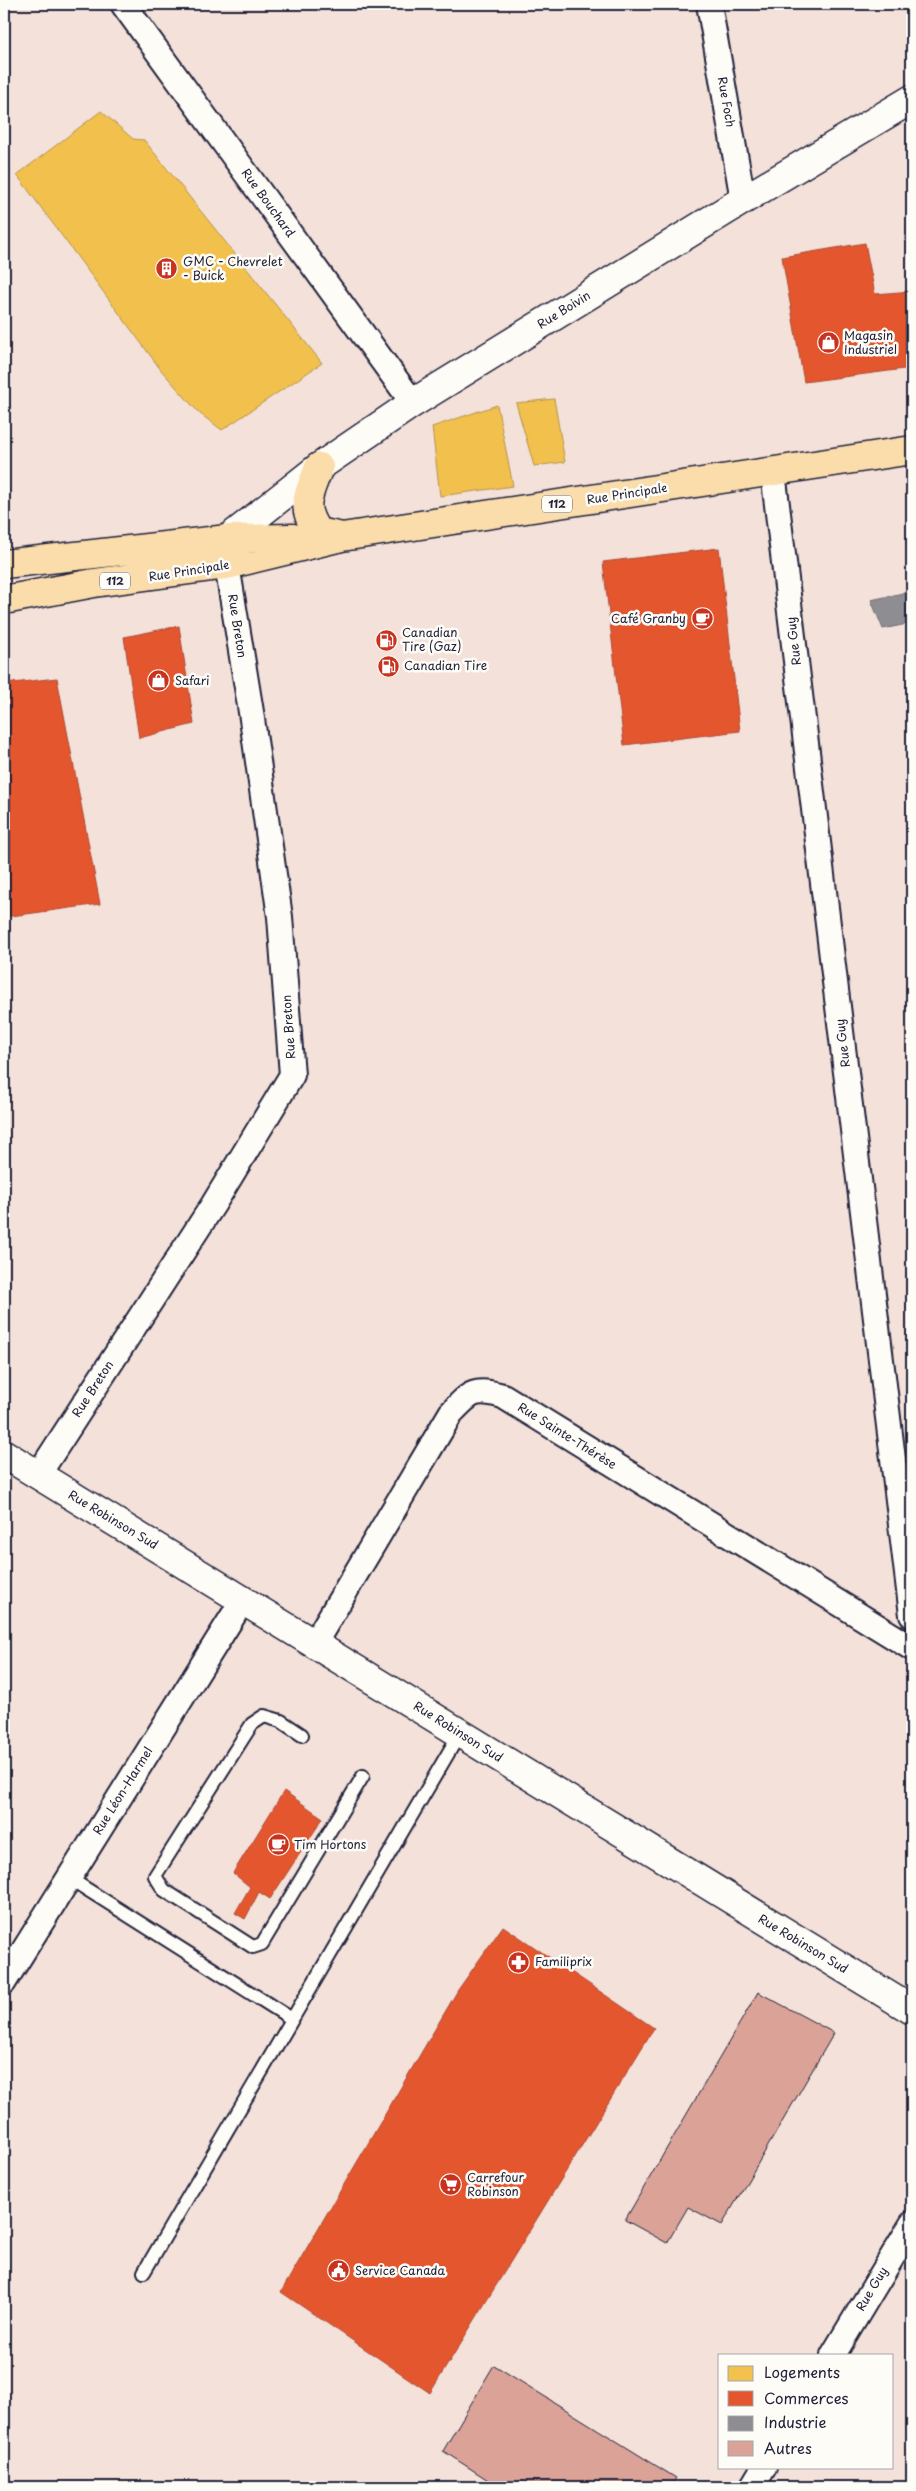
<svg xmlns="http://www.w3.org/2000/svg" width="916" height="2491" font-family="'Playpen Sans',sans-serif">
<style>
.homes{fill:#f2c14e;stroke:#b49148}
.shops{fill:#e4572e;stroke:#aa4732}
.industry{fill:#8d8d92;stroke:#6d6d78}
.building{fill:#dba297;stroke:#22223b}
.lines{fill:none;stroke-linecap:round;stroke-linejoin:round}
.lane-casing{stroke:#22223b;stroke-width:16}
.street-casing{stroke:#22223b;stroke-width:28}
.secondary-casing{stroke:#22223b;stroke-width:31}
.primary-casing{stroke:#22223b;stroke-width:31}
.lane{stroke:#fdfcf7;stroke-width:12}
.street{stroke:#fdfcf7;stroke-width:24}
.secondary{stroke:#fdfcf7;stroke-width:28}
.primary{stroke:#faddab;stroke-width:28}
.labels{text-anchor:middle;stroke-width:5;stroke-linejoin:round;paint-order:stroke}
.shield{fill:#fdfcf7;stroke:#646373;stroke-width:1}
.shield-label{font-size:11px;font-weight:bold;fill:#22223b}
.street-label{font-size:12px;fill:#22223b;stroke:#fdfcf7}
.poi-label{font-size:12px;fill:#22223b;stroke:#fdfcf7;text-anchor:start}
</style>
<rect width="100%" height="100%" fill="#f3e1da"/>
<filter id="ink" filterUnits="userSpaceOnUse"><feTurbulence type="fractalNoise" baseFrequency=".02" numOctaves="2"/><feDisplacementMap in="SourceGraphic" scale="10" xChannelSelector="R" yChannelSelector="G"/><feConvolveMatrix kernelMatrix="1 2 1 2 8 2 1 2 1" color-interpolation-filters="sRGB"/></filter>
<g filter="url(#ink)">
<path class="homes" d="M101 111 133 139 144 140 322 363 222 430 199 413 161 370 17 175Z
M554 399 565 462 534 466 516 403Z
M497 405 513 486 440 496 432 427Z"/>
<path class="shops" d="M865 243 875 294 912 291V368L804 382 782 257Z
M719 548 740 731 624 745 603 562Z
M179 626 194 724 139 738 124 637Z
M9 643 4 684 57 678 100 904 4 917V644Z
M284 1791 323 1818 270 1899 259 1892 245 1919 235 1913 250 1887 233 1873Z
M503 1926 654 2028 430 2393 281 2292 458 1990Z"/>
<path class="industry" d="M912 591V623L883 629 871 600Z"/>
<path class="building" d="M758 1992 834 2033 722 2225 688 2207 667 2243 625 2220Z
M494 2365 676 2478 670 2487H499L443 2451Z"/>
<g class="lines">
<defs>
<path id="lane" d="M302 1735 281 1721 264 1716 252 1724 155 1876 164 1890 253 1947 262 1944 363 1776
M69 1878 292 2019
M144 2272 460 1733"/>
<path id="street" d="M123 4 413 403
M709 4 743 200
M773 472 912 1615
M38 1475 213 1205 292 1075 280 917 251 712 227 565 228 548
M314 1644 451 1413C471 1392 474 1388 503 1396L912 1648
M4 1982 243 1600
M833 2355 912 2224
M752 2487 764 2467"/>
<path id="secondary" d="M228 539 319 467 413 403 743 200 912 99
M4 1454 912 2010"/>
<path id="primary" d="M319 467C309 495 299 506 318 532L342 537
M4 564 228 539 293 538
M4 600 94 583 227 565 342 537 912 450"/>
</defs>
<use href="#lane" class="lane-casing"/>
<use href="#street" class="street-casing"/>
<use href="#secondary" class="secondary-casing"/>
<use href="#primary" class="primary-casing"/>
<use href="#lane" class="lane"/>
<use href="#street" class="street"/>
<use href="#secondary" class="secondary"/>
<use href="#primary" class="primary"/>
</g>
</g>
<defs>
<symbol id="building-disc" viewBox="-11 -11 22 22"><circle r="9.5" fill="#c8321e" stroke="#fdfcf7"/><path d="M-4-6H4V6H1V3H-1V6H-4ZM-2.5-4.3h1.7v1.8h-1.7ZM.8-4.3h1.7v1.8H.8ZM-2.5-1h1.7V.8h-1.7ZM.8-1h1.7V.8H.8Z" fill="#fff"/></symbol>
<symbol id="shop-disc" viewBox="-11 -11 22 22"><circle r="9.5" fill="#c8321e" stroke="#fdfcf7"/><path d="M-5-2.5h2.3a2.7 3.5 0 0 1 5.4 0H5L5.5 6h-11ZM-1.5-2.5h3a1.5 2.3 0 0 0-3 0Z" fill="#fff"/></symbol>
<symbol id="cafe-disc" viewBox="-11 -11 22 22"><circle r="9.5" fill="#c8321e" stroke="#fdfcf7"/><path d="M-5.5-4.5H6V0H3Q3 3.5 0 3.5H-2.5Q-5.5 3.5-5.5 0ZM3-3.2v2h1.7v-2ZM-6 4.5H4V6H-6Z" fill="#fff"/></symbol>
<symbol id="fuel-disc" viewBox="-11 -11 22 22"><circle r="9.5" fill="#c8321e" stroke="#fdfcf7"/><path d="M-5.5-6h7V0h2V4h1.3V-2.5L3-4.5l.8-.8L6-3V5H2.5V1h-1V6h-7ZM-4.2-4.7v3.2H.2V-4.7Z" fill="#fff"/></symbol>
<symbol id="pharmacy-disc" viewBox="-11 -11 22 22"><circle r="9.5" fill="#c8321e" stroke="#fdfcf7"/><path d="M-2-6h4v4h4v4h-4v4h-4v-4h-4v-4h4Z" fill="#fff"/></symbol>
<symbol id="supermarket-disc" viewBox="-11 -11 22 22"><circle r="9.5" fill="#c8321e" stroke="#fdfcf7"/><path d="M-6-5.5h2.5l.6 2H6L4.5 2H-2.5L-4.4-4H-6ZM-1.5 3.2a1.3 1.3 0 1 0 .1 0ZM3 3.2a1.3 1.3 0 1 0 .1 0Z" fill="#fff"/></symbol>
<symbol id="civic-disc" viewBox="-11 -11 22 22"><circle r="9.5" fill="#c8321e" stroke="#fdfcf7"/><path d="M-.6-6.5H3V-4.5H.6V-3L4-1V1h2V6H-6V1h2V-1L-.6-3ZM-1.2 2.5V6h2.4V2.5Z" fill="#fff"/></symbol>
</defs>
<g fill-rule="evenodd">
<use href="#building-disc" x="154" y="256" width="25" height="25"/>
<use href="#shop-disc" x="816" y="330" width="25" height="25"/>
<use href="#cafe-disc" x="690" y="606" width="25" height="25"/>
<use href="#fuel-disc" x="374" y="628" width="25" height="25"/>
<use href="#fuel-disc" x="376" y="654" width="25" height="25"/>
<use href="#shop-disc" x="146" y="668" width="25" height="25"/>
<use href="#cafe-disc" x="266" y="1832" width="25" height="25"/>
<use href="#pharmacy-disc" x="506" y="1950" width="25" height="25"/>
<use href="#supermarket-disc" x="438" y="2172" width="25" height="25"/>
<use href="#civic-disc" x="326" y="2258" width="25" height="25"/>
</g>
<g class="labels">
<g class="shield">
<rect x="542" y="495.5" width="30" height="17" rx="4"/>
<rect x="100" y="572.5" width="30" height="17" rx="4"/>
</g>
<g class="shield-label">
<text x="557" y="508">112</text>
<text x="115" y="585">112</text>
</g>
<g class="street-label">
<text transform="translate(726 102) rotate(80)" y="4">Rue Foch</text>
<text transform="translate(268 203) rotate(54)" y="4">Rue Bouchard</text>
<text transform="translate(564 310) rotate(-32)" y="4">Rue Boivin</text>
<text transform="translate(627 494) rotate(-9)" y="4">Rue Principale</text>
<text transform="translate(189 571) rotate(-9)" y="4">Rue Principale</text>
<text transform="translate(237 626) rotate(81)" y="4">Rue Breton</text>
<text transform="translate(794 641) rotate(-97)" y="4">Rue Guy</text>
<text transform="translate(289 1027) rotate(-94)" y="4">Rue Breton</text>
<text transform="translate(843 1043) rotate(-97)" y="4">Rue Guy</text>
<text transform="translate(93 1389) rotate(-57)" y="4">Rue Breton</text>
<text transform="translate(567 1436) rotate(32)" y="4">Rue Sainte-Thérèse</text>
<text transform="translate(113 1520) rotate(31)" y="4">Rue Robinson Sud</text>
<text transform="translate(458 1732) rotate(32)" y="4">Rue Robinson Sud</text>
<text transform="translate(123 1791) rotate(-58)" y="4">Rue Léon-Harmel</text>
<text transform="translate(803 1944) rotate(31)" y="4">Rue Robinson Sud</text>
<text transform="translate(872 2289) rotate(-59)" y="4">Rue Guy</text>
</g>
<g class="poi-label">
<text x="183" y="266">GMC - Chevrelet<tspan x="183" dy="14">- Buick</tspan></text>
<text x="844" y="340">Magasin<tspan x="844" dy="14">Industriel</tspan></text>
<text x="686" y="623" text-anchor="end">Café Granby</text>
<text x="402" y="637">Canadian<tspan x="402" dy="14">Tire (Gaz)</tspan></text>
<text x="404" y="670">Canadian Tire</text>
<text x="175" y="685">Safari</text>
<text x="294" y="1849">Tim Hortons</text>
<text x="535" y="1966">Familiprix</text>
<text x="467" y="2182">Carrefour<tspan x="467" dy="14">Robinson</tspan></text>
<text x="355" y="2275">Service Canada</text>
</g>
</g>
<rect width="916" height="2491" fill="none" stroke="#fdfcf7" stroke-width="20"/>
<rect x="10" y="10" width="896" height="2471" fill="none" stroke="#22223b" stroke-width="2" filter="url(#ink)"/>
<rect x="718" y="2354" width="175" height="115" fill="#fdfcf7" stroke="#a5a5ac"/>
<rect x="728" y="2366" width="25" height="15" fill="#f2c14e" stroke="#a5a5ac"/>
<text x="764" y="2378" font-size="15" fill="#22223b">Logements</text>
<rect x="728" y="2391" width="25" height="15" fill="#e4572e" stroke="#a5a5ac"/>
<text x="764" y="2404" font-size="15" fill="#22223b">Commerces</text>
<rect x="728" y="2416" width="25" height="15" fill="#8d8d92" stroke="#a5a5ac"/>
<text x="764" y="2428" font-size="15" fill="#22223b">Industrie</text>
<rect x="728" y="2441" width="25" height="15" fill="#dba297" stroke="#a5a5ac"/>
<text x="764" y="2454" font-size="15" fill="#22223b">Autres</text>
</svg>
